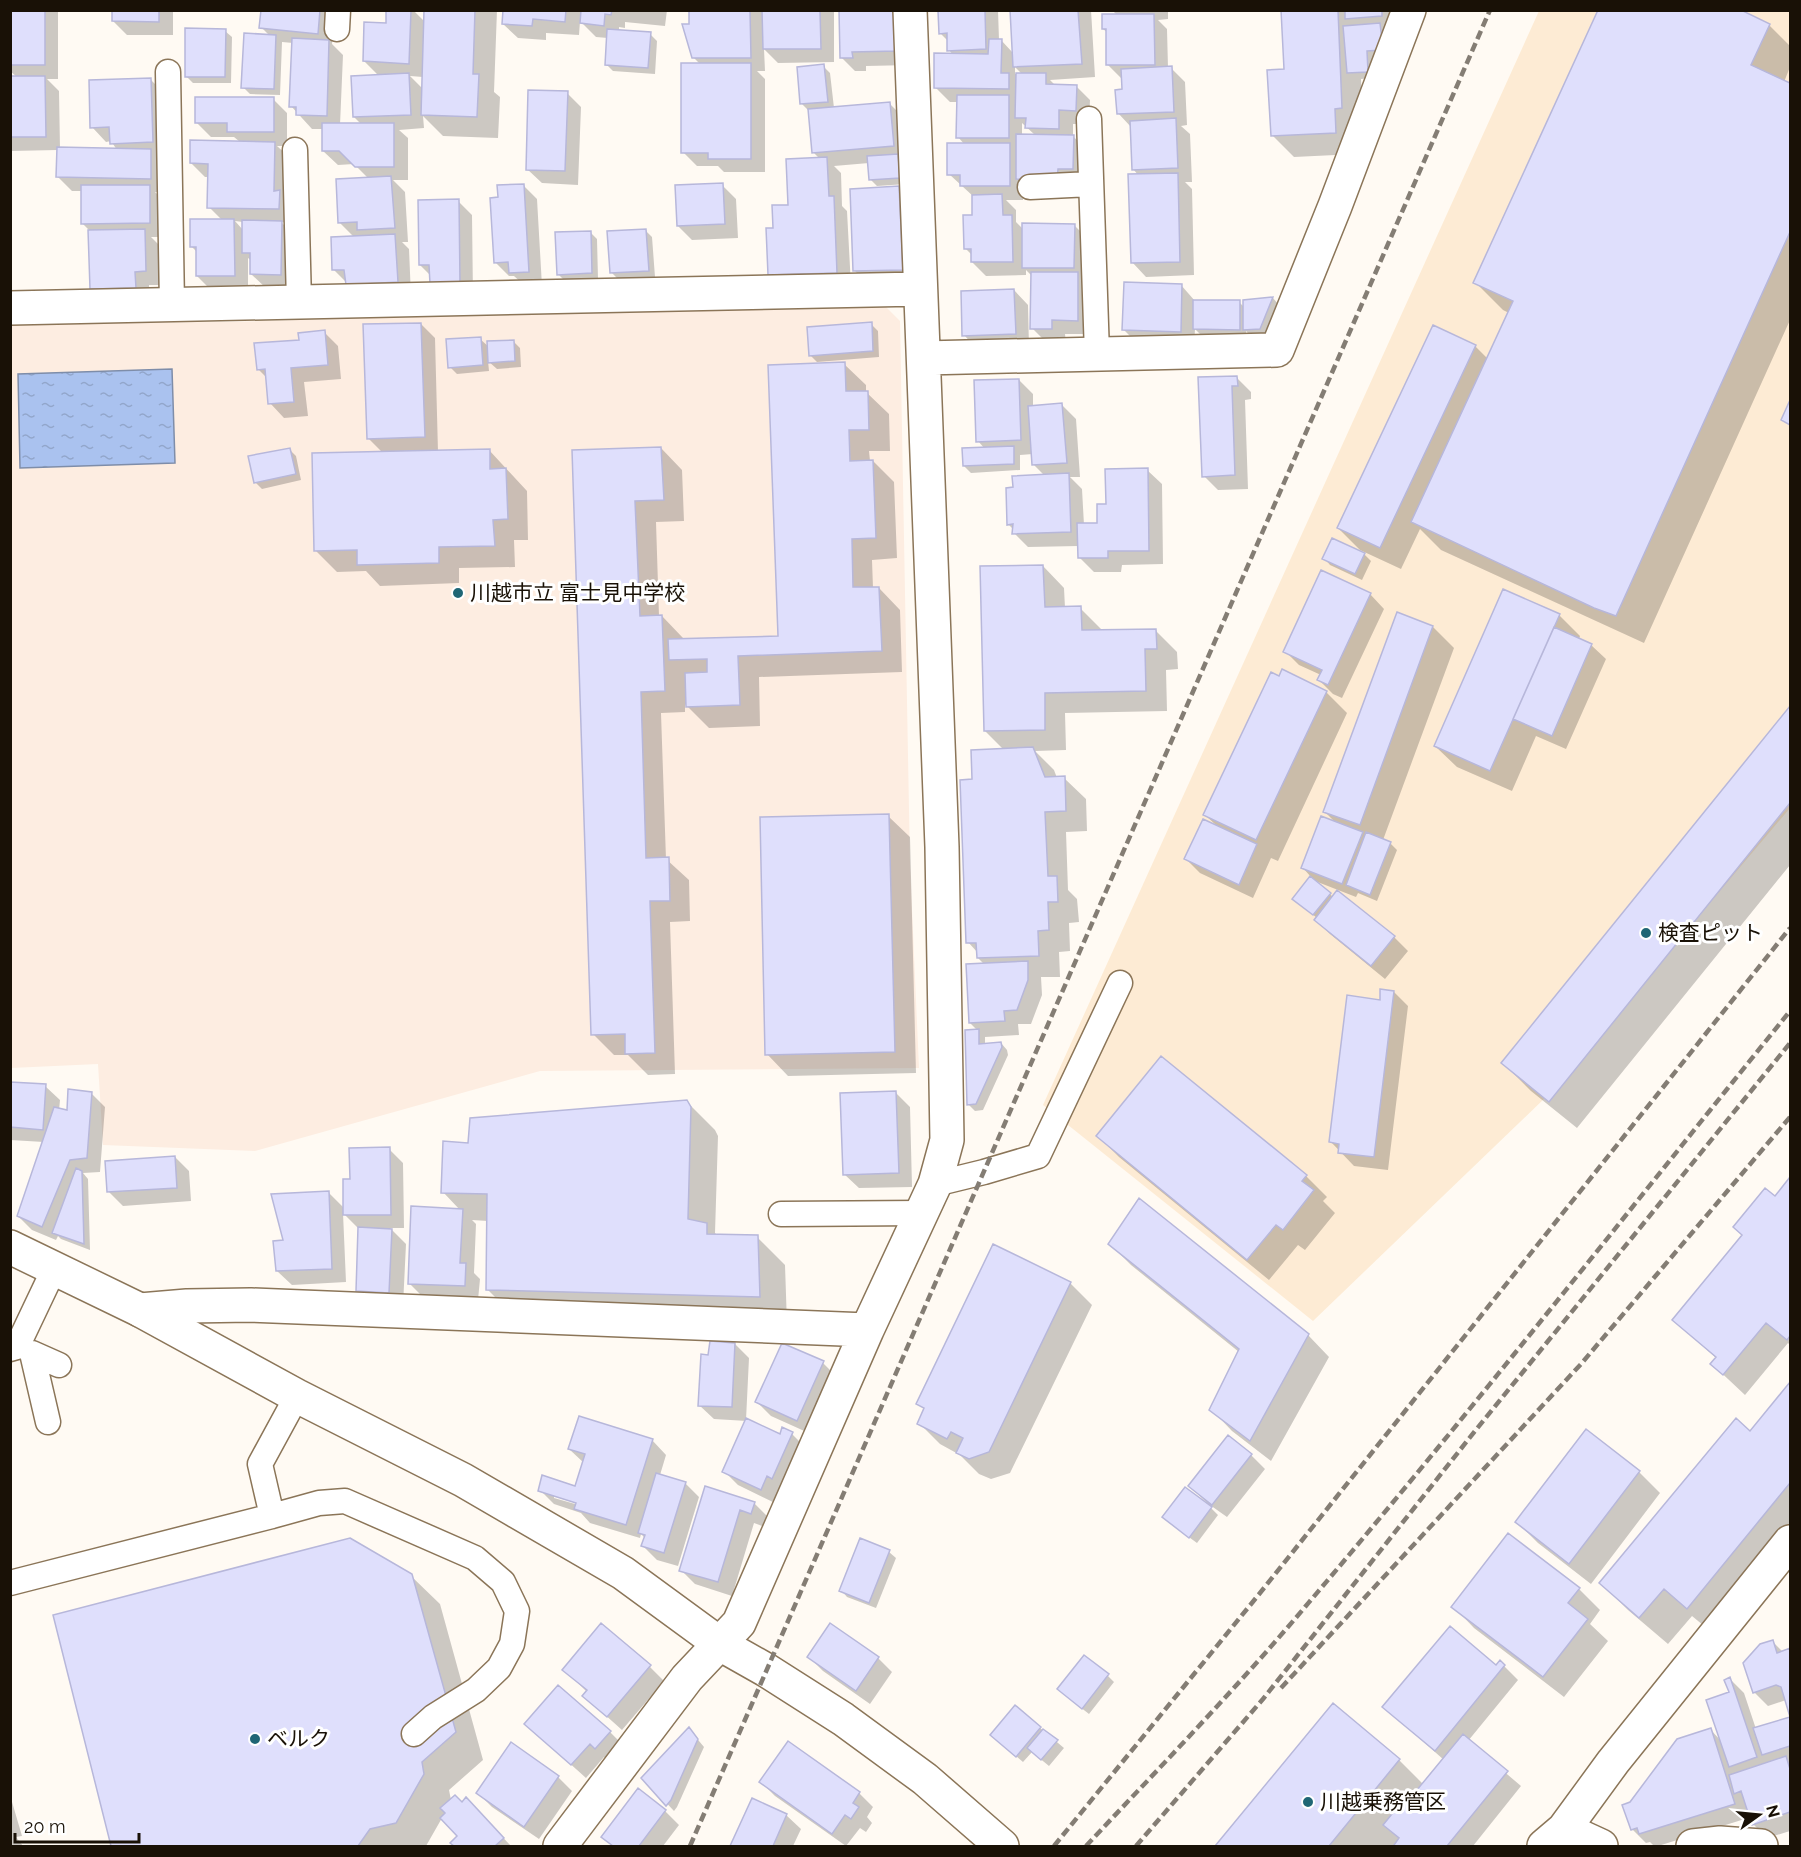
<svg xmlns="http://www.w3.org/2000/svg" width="1801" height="1857" font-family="Raleway,'Noto Sans JP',sans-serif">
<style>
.built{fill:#fdebd4}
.education{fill:#fdede1}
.water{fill:url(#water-ripples);stroke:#7e8da9;stroke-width:1.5}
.shadow{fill:#0003;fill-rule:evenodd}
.building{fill:#dfdffc;stroke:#b7b7da;stroke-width:1.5}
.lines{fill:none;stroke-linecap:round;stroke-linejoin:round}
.lane-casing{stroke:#8b7558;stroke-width:27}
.street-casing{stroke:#8b7558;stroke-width:36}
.secondary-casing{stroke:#8b7558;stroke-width:36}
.lane{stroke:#fff;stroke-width:24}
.street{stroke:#fff;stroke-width:33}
.secondary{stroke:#fff;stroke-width:33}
.rail{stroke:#847d74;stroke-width:4.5;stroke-dasharray:9 4.5;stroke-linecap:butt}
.poi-dot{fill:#1f6675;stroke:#fff;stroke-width:2}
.labels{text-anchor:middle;stroke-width:6;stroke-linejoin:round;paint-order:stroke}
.poi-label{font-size:21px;fill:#191106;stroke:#fff;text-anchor:start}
</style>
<defs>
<pattern id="water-ripples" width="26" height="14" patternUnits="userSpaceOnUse" patternTransform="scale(1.5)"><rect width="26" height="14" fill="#aac2ef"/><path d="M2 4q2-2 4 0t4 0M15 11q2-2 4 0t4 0" fill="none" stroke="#92a6cb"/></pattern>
</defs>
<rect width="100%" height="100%" fill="#fffaf3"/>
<path class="built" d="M1539 11H1790V808L1546 1097 1313 1321 1043 1105Z"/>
<path class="education" d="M882 303 900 321 910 864 919 1068 540 1071 255 1151 103 1145 98 1064 11 1068 10 323 226 322Z"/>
<path class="water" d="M172 369 175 463 20 468 18 374Z"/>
<path class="shadow" d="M10 10H58V79H47L59 91 60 149 117 150 111 141 106 142 92 127 150 79 164 93 167 156 156 157 164 165V192H155L163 200 164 237H151L159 245 160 285H149V302L106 303 91 289 89 230 82 223V191H72L58 177V150L10 151V77H17L10 71Z
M113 10H173V35H127L113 21Z
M263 10H335L332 44 343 55 340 125H362L354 117 379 76 364 61 387 24 388 10H420L414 11 425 22 426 10H497L494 92 500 97 498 138 443 136 423 116 424 128 399 130 408 138V180H393L405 192 408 242H402L409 249 411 296 347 283 334 270 354 237 339 222 369 179 354 164 338 165 323 151V129H312L291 106 293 43 282 42 280 95 250 94 243 87 270 36 261 27ZM410 76 423 77V89Z
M504 10H667L665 26 625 22V28L619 27V32L650 34 657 41 655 74 613 71 606 64 608 38 596 37 580 21 579 35 546 33V40L518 38 503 24Z
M691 10H834V62L778 63 764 49 765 71H757L765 79V172H724L718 166H697L683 152 701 65 693 57Z
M909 10 911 65 866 66V71H855L841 57Z
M949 10H998L999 40H1001L1013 53 1011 10H1091L1095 77 1050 80 1056 86H1076L1090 100 1089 124H1073V136L1087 151 1086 183 1023 185V200H1006L1016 210V222L1023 229 1074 225 1088 239 1092 334H1065L1066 343 1046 342 1032 328 1033 277 1026 270V275L986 276 972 262V255L965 248 974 216V197L949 174 965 145 958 137V102H950L936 88 953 55 949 50 948 41 940 33 951 12ZM1015 67 1022 74H1015ZM1022 123 1035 135H1022Z
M1112 10H1168V19L1158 20 1167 29 1168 68H1171L1185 82 1187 125 1181 126 1190 134 1192 182H1185L1192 189 1194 275 1146 277 1132 262 1139 176 1133 169 1131 127 1118 113 1124 91 1122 79 1108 65V33L1103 29 1117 15Z
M1283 10H1395L1389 56 1373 57 1374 78 1361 79 1363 128 1356 154 1294 157 1272 135 1285 71Z
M1769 25 1790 46V67L1784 82 1790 85V320L1644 643 1441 550 1420 529 1401 569 1360 550 1338 528 1475 346 1488 359 1509 313 1503 310 1475 282Z
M225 31 232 37 231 83H193L186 76Z
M823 66 830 73 834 108 890 104 904 118 906 184 877 186 870 179 869 163 834 166 841 173 842 206 847 211 851 286 784 289 770 275 774 229 820 159 814 153 808 110 802 104Z
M567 93 581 107 578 185 542 183 527 169Z
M273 99 287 113V146H277L289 157 292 223 281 222 296 237 295 288H266L251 274 252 261 248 258V289L211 290 197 276V252L191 246 222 220 209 207V177H205L191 163 240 142 234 137H211L197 123ZM235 221 243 222V230Z
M523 185 537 199 542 286H525L514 276H509L495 262Z
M722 185 736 199 738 238 692 240 678 226Z
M898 188 913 202 916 283 869 285 855 271Z
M458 201 472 215 473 297 431 276 420 265Z
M645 230 652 237 655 277 618 279 611 272Z
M590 232 597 239 598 279 565 281 558 274Z
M1181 285 1195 301 1239 302 1244 307V302L1273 298 1279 305 1266 336H1251L1246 331V336L1201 335 1195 329 1194 346 1138 344 1124 330Z
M1014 290 1028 305 1029 348 978 350 964 335Z
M421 324 435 338 438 452 489 450 527 491 528 540H514L515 567 459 568V583L380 586 366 571 337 572 316 551 383 453 368 438Z
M871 324 878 331 879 357 817 362 810 355Z
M324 332 338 346 341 379 304 382 308 416 284 418 270 403 267 378 258 369 300 341Z
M480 339 489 347 513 341 520 348 521 367 497 369 488 361 489 371 457 374 450 367Z
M844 364 866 385V392L889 414 890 451H869L870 461H873L894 482 897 558 872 560 873 588H879L900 610 902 672 759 677 760 726 709 728 685 704V712L661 713 666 859 689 880 690 921 670 922 675 1074 648 1075 628 1055H614L593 1034 574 451 661 448 682 470 684 521 656 522 659 616H662L683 638V640L779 637Z
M1237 378 1251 392V399L1245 400 1248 489 1218 490 1204 476 1200 379Z
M1019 380 1033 394V407L1062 405 1076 419 1080 477H1070L1082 489 1084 525H1099L1108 505 1147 470 1162 484 1163 564 1122 565 1121 572H1094L1079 557V546L1028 547 1014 533V530L1008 524 1045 476 1034 465 1033 454 1020 455V470L971 473 964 466 985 449 978 441Z
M289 449 296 456 301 480 262 489 255 482Z
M1364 554 1371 561 1362 580 1330 565 1324 558Z
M1043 566 1064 588 1065 608H1080L1101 629V631L1155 630 1177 652 1178 669 1166 670 1167 711 1065 713 1066 750 1035 751 1054 770 1057 778H1064L1086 799 1087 831 1066 832 1068 890 1077 899 1079 922 1069 923 1070 951 1059 952 1060 977H1041L1042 995 1031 1024H1018L1019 1035 985 1037V1045L1001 1043 1007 1050 1008 1055 983 1110 975 1111 968 1104 978 1031 970 1023 985 965 978 958V953L968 942 973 781 1004 750 985 731Z
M1322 572 1370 594 1384 609 1342 698 1333 694 1319 680 1321 675 1299 665 1285 651Z
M1398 614 1433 627 1454 648 1383 840 1390 843 1397 850 1377 901 1358 893 1356 897 1315 881 1333 897 1394 937 1408 951 1385 979 1330 934 1316 920 1317 918 1294 899 1311 877 1303 868 1337 824 1324 811Z
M1559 615 1580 636 1579 639 1591 645 1606 659 1566 749 1536 736 1512 791 1457 767 1435 746Z
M1326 692 1347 713 1278 861 1271 858 1253 898 1200 873 1186 859 1217 826 1205 815Z
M1790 709V865L1577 1128 1531 1091 1503 1063Z
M888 816 910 837 916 1073 788 1076 767 1054Z
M1394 992 1408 1006 1388 1170 1354 1166 1331 1142 1381 1001Z
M10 1083 45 1086 60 1100 59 1110 69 1112 91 1093 105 1107 100 1172 83 1173 88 1179 90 1250 61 1239 58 1236 56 1240 32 1230 18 1216 44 1142 10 1140Z
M896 1093 910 1107 912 1187 859 1188 844 1174Z
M687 1102 715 1130 718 1136 715 1233 718 1236 757 1237 785 1265 787 1324 515 1317 487 1289 488 1221 472 1220 476 1224 474 1273 480 1279 478 1300 423 1297 409 1283 460 1210 443 1192 469 1144Z
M1098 1136 1306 1176 1327 1197 1323 1201 1335 1213 1305 1250 1298 1245 1269 1280 1119 1157Z
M389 1149 403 1163 404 1228H390L406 1244 403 1306 372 1305 358 1291V1228L343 1213 346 1282 292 1285 277 1271 284 1241 329 1193 344 1208Z
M175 1157 189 1171 191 1201 123 1206 109 1192Z
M1790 1179V1345L1788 1343 1745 1395 1712 1364 1717 1359 1674 1320Z
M1110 1244 1308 1335 1329 1357 1271 1461 1232 1431 1211 1409 1239 1352 1131 1265Z
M993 1246 1071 1284 1092 1305 1010 1473 991 1479 979 1474 960 1455 940 1444 919 1423 925 1410 917 1403Z
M735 1344 749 1358 746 1420 780 1436 792 1434 806 1448 775 1503 738 1485 724 1471 747 1421 714 1419 699 1405 710 1356Z
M823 1363 837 1377 811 1434 771 1416 757 1402Z
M1790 1384V1545L1715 1635 1692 1616 1668 1644 1628 1610 1601 1583 1751 1433Z
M652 1440 666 1455 660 1475 685 1483 699 1497 678 1566 657 1560 643 1546 645 1538 641 1534 640 1538 590 1523 581 1513 554 1504 540 1490 575 1488 584 1463 569 1449ZM554 1494 583 1504 582 1506 554 1498Z
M1251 1455 1265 1469 1227 1517 1210 1505 1209 1506 1218 1515 1197 1543 1171 1524 1206 1502 1190 1486Z
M1639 1472 1660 1493 1591 1584 1538 1543 1517 1522Z
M706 1488 754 1503 768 1517 765 1527 754 1523 732 1596 695 1584 681 1570Z
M1508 1535 1579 1589 1600 1610 1590 1624 1608 1641 1564 1697 1474 1628 1453 1606Z
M889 1552 896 1558 876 1608 847 1597 841 1590Z
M411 1576 440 1604 483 1760 449 1790 451 1800 480 1813 511 1846H456L453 1843 459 1836 442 1818 426 1846H113L55 1616Z
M1773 1642 1783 1652 1790 1650V1713L1786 1700 1768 1706 1754 1692Z
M809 1657 878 1658 892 1672 870 1704 823 1671Z
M1500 1662 1518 1680 1468 1741 1521 1786 1473 1846H1216L1334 1705 1399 1760 1424 1785 1444 1760 1384 1707 1497 1667Z
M650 1667 664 1681 622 1730 584 1696 587 1692 564 1669Z
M1108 1676 1114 1682 1089 1714 1066 1696Z
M1730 1679 1744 1693 1756 1729 1790 1718V1831L1767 1838 1753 1824 1748 1809 1746 1810 1748 1818 1658 1846H1654L1650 1842 1646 1843 1632 1829 1631 1804 1711 1730 1721 1741 1730 1693Z
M1015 1707 1064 1748 1049 1766 1032 1752 1023 1762 999 1741Z
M526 1724 610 1732 624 1746 610 1762 604 1757 586 1778Z
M689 1729 704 1747 677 1807 674 1811 643 1778Z
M558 1777 572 1791 539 1839 492 1807 478 1793Z
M761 1782 859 1793 873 1807 867 1817 872 1823 866 1832 860 1828 846 1846 775 1796Z
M638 1791 665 1811 679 1825 663 1846H612L603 1837Z
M10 1795 22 1836 16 1837 23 1846H10Z
M752 1800 786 1815 801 1829 793 1846H732Z"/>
<path class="building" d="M10 10H45V65H10Z
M112 10H159V22L112 21Z
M261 10H320L318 34 259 28Z
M386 10H411L409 64 363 61 364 22 386 23Z
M424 10H475L473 74H479L477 117 421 115Z
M503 10H566L565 22 533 19 532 26 502 24Z
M581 10H612L611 15 605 14 604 26 580 23Z
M689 10H750L751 58H692L682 24H689Z
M762 10H820L821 49H763Z
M839 10H896L897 51 852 52 853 58H840Z
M985 10 986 49 947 51V33L939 34 938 11Z
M1010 10H1078L1082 64 1013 67Z
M1281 10H1338L1342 108 1335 109 1336 133 1271 136 1267 70 1284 69Z
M1345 10H1382V16L1345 19Z
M1598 10H1741L1770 24 1751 65 1790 83V232L1616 616 1594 608 1411 522 1513 301 1473 283Z
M1102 14H1154L1155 65H1106V29H1102Z
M1380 23 1383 50 1367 51 1368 72 1347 73 1343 26Z
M185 28 226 29 225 77H185Z
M607 29 651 32 648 68 605 65Z
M244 33 276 35 274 89 241 88Z
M292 38 329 40 327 116 296 115V107H289Z
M989 39H1002L1001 73H1009V89L934 88V53L988 54Z
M681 63H751V159H708V153H681Z
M824 64 828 102 800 104 797 67Z
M1172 66 1174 112 1117 114 1115 90 1122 89 1121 69Z
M409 73 411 115 353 117 351 76Z
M1016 73H1046V84L1077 85 1076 111 1059 110V129L1025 128 1026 118H1015Z
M10 76H45L46 137H10Z
M151 78 153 142 110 144 109 127 90 128 89 80Z
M528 90 568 91 565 171 526 170Z
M957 95H1009V138H956Z
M195 97H274V132H227V123H195Z
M890 102 894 146 812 153 808 109Z
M1176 118 1178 168 1132 170 1130 121Z
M322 123H394V167H355L339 151H322Z
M1016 134 1074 135 1073 169H1058L1057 181 1016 179Z
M190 140 275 142 274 191 280 190 279 209 207 208 208 164 190 163Z
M947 143H1010V186H960V175H947Z
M57 147 151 149V179L56 177Z
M898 154 900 178 869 180 867 156Z
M827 157 829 196H834L837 273 768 275 766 228H773L772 205H788L786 159Z
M1178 173 1180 262 1131 263 1128 174Z
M391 176 395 228 357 230V222L338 223 336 179Z
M723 183 725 224 677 226 675 185Z
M524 184 529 272 509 273 508 262 494 263 490 198 498 197 497 185Z
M81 185H150V223L81 224Z
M899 186 903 270 853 271 850 189Z
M1002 194 1003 215H1012L1013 262H971V249H964L963 215H972V195Z
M459 199 460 283 430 284 429 265H419L418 200Z
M190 219H234L235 276H196V247H190Z
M242 220 282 221 281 275 250 274V253H242Z
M1022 223 1075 224 1074 268H1022Z
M145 229 146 271 135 272 136 288 90 289 88 230Z
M646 229 649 271 610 273 607 231Z
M591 231 592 273 557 275 555 232Z
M395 234 398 282 346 285 344 270H332L331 237Z
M1031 272H1078V321L1052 320V329H1030Z
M1124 282 1182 284 1181 332 1122 330Z
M1014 289 1016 334 962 336 961 291Z
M1273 297 1260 329 1243 330V300Z
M1193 300H1240V330L1193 329Z
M872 322 873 351 809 356 807 327Z
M421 323 425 437 367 439 363 324Z
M1433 325 1476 345 1380 548 1337 528Z
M325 330 328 365 291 368 294 402 268 404 265 369 257 370 254 343 299 340 298 333Z
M481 337 483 365 448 368 446 339Z
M514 340 515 361 488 363 487 341Z
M845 362 846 391H868L869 430H849L850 461 873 460 876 538 852 539 853 587H879L882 651 738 656 740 705 686 707 685 673 707 672V659L669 660 668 639 778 636 768 365Z
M1237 376 1238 386H1232L1235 475 1202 477 1198 377Z
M1019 379 1021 440 976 442 974 380Z
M1790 400V425L1781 420Z
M1062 403 1067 463 1032 465 1028 406Z
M1014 446V464L963 466 962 448Z
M661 447 664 500 635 501 640 616 662 615 665 691 641 692 646 858 669 857 670 901H650L655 1053 625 1054V1034L591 1035 572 450Z
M290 448 296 474 254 483 248 456Z
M490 449V469L506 468 508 519 493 520 495 546 439 547V563L357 565V550L314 551 312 453Z
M1148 468 1149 551H1108V558H1078L1077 523H1097V504H1106L1105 469Z
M1069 473 1071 532 1012 534 1013 524 1007 525 1006 488 1013 487 1012 476Z
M1332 538 1365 553 1355 574 1322 559Z
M1043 565 1045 607 1081 606 1082 630 1156 629 1157 649H1145L1146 691 1045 693V730L984 731 980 566Z
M1321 570 1371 593 1328 685 1317 680 1322 670 1283 652Z
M1503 589 1560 614 1490 771 1434 746Z
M1397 612 1433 626 1360 825 1323 812Z
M1554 627 1592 644 1552 736 1513 719Z
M1282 669 1327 691 1256 840 1203 815 1271 672 1279 676Z
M1790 706V803L1549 1102 1501 1063Z
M1033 747 1045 777 1065 776 1066 811 1045 812 1048 876H1057L1058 902H1048L1049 930 1038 931 1039 956 977 958 976 943H966L960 780 972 779 971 750Z
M889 814 895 1052 765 1055 760 817Z
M1321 816 1363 832 1342 884 1301 868Z
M1203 819 1257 844 1239 885 1184 859Z
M1366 832 1391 842 1370 895 1346 885Z
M1310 876 1331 893 1313 915 1292 899Z
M1337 890 1395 936 1371 966 1314 920Z
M1028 961V980L1017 1010 1004 1011 1005 1021 969 1023 966 964Z
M1380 989 1394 991 1374 1157 1338 1153 1339 1144 1329 1142 1347 995 1380 1000Z
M979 1029V1044L1001 1042 1002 1047 976 1104 967 1105 965 1030Z
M1161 1056 1307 1175 1302 1181 1314 1190 1283 1230 1276 1225 1247 1260 1096 1136Z
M10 1082 46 1084 43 1130 10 1127Z
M68 1089 92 1092 87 1158 70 1160 42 1227 17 1216 54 1107 67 1110Z
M896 1091 899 1173 843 1175 840 1093Z
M687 1100 691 1107 688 1219 707 1223V1234L758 1235 760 1297 486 1290 487 1194 441 1193 443 1141 468 1143 470 1118Z
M390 1147 391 1215H343V1179H350L349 1148Z
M175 1156 177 1188 107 1192 105 1161Z
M76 1168 82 1171 84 1244 52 1233Z
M1790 1177V1336L1787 1340 1766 1323 1723 1375 1710 1364 1716 1357 1672 1320 1742 1235 1733 1227 1765 1188 1775 1196Z
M329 1191 332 1269 276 1271 273 1241 283 1240 271 1194Z
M1139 1198 1309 1334 1250 1441 1209 1410 1239 1349 1108 1244Z
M411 1206 463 1209 460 1263H466L465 1286 408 1284Z
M358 1227 392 1229 389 1293 356 1291Z
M993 1244 1071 1282 989 1452 969 1459 956 1453 963 1438 951 1432 947 1439 917 1424 924 1408 916 1404Z
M710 1341 735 1343 732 1407 698 1406 701 1354 708 1355Z
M782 1343 824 1361 797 1421 755 1402Z
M1790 1382V1483L1687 1609 1664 1589 1639 1618 1599 1583 1736 1418 1750 1431Z
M579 1416 653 1439 626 1525 574 1509 576 1503 538 1491 542 1475 575 1486 585 1454 568 1449Z
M746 1418 780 1434 782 1427 793 1432 772 1479 767 1476 761 1490 722 1472Z
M1586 1429 1640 1471 1569 1564 1515 1522Z
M1228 1435 1252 1454 1212 1505 1188 1486Z
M656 1473 686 1482 664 1553 641 1546 645 1535 638 1533Z
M705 1486 755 1502 751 1514 740 1510 718 1582 679 1571Z
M1185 1487 1212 1507 1189 1538 1162 1517Z
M1508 1533 1580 1588 1568 1603 1588 1619 1543 1677 1451 1607Z
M350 1538 412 1574 456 1732 422 1762 424 1774 396 1823 370 1829 358 1846H111L53 1615Z
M860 1538 890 1550 869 1603 839 1591Z
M601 1623 651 1665 607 1717 582 1696 587 1690 562 1670Z
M830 1623 879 1657 856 1691 807 1657Z
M1450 1626 1496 1665 1500 1660 1505 1665 1435 1751 1382 1707Z
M1773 1640 1777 1653 1790 1648V1746L1762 1755 1753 1728 1790 1717 1781 1687 1776 1685 1753 1693 1743 1663 1760 1644Z
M1084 1655 1109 1674 1082 1709 1057 1689Z
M1730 1677 1757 1757 1729 1767 1706 1700 1729 1692 1724 1680Z
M558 1685 611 1731 595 1749 590 1744 571 1765 524 1724Z
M1333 1703 1400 1759 1329 1846H1215Z
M1015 1705 1041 1727 1016 1757 990 1735Z
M689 1727 698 1739 671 1800 666 1806 641 1778Z
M1711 1728 1735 1804 1639 1834 1637 1828 1631 1830 1622 1805 1630 1802 1677 1739Z
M1043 1729 1058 1740 1041 1760 1027 1748Z
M1463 1734 1508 1771 1447 1846H1396L1394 1845 1399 1838 1383 1825 1409 1793 1412 1796Z
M788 1741 860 1792 853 1803 859 1807 851 1819 845 1815 832 1834 759 1782Z
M511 1742 559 1776 524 1827 476 1793Z
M1786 1756 1790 1769V1812L1752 1825 1741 1791 1734 1794 1729 1775Z
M638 1788 666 1810 639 1846H613L601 1837Z
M455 1795 462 1802 466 1797 504 1838 495 1846H454L450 1843 457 1836 440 1818 445 1813 440 1808Z
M752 1798 787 1814 773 1846H730Z"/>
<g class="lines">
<defs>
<path id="lane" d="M337 29 338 10
M168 72 172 305
M1089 119 1097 354
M295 150 299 302
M1030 187 1091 184
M935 1184 984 1172 1038 1156 1120 983
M781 1214 922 1213
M10 1349 17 1347 55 1267
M297 1396 260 1464 272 1516 319 1503 345 1501 475 1558 503 1582 517 1611 512 1644 499 1668 476 1690 433 1717 414 1734
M48 1422 32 1353 59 1365
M10 1583 272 1516"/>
<path id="street" d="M10 308 920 289
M924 358 1277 350 1335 206 1409 10
M140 1310 187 1306 251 1305 867 1330
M560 1846 687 1678 739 1623 867 1330 935 1184 947 1140 942 847 910 10"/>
<path id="secondary" d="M10 1247 140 1310 297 1396 463 1480 623 1573 720 1644 766 1670 843 1719 925 1779 1002 1846
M1564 1829 1601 1846
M1544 1846 1564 1829 1613 1762 1790 1542
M1693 1846 1720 1843 1761 1846"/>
</defs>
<use href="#lane" class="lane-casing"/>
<use href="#street" class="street-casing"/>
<use href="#secondary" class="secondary-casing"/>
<use href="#lane" class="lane"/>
<use href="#street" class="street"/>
<use href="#secondary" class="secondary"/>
<path class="rail" d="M1281 1688 1581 1364 1790 1117
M690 1846 1490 10
M1054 1846 1260 1593 1790 928
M1086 1846C1159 1768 1235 1690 1305 1607 1471 1412 1629 1210 1790 1011
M1136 1846 1263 1699 1475 1431 1790 1043"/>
</g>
<g class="poi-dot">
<circle cx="458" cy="593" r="6"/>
<circle cx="1646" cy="933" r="6"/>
<circle cx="255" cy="1739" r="6"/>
<circle cx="1308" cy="1802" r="6"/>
</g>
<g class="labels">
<g class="poi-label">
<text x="470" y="600">川越市立 富士見中学校</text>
<text x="1658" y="940">検査ピット</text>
<text x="267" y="1746">ベルク</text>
<text x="1320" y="1809">川越乗務管区</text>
</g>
</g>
<rect width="1801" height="1857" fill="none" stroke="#191106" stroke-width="24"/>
<g transform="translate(1759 1815) rotate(75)" stroke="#ffffff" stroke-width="4.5" paint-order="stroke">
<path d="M0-4.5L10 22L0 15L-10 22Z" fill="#191106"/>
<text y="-9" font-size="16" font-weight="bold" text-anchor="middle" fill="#191106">N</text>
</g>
<path d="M15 1833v9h124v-9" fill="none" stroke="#191106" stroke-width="3"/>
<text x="24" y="1833" font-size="18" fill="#191106" stroke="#ffffff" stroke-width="4.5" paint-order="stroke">20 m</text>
</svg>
